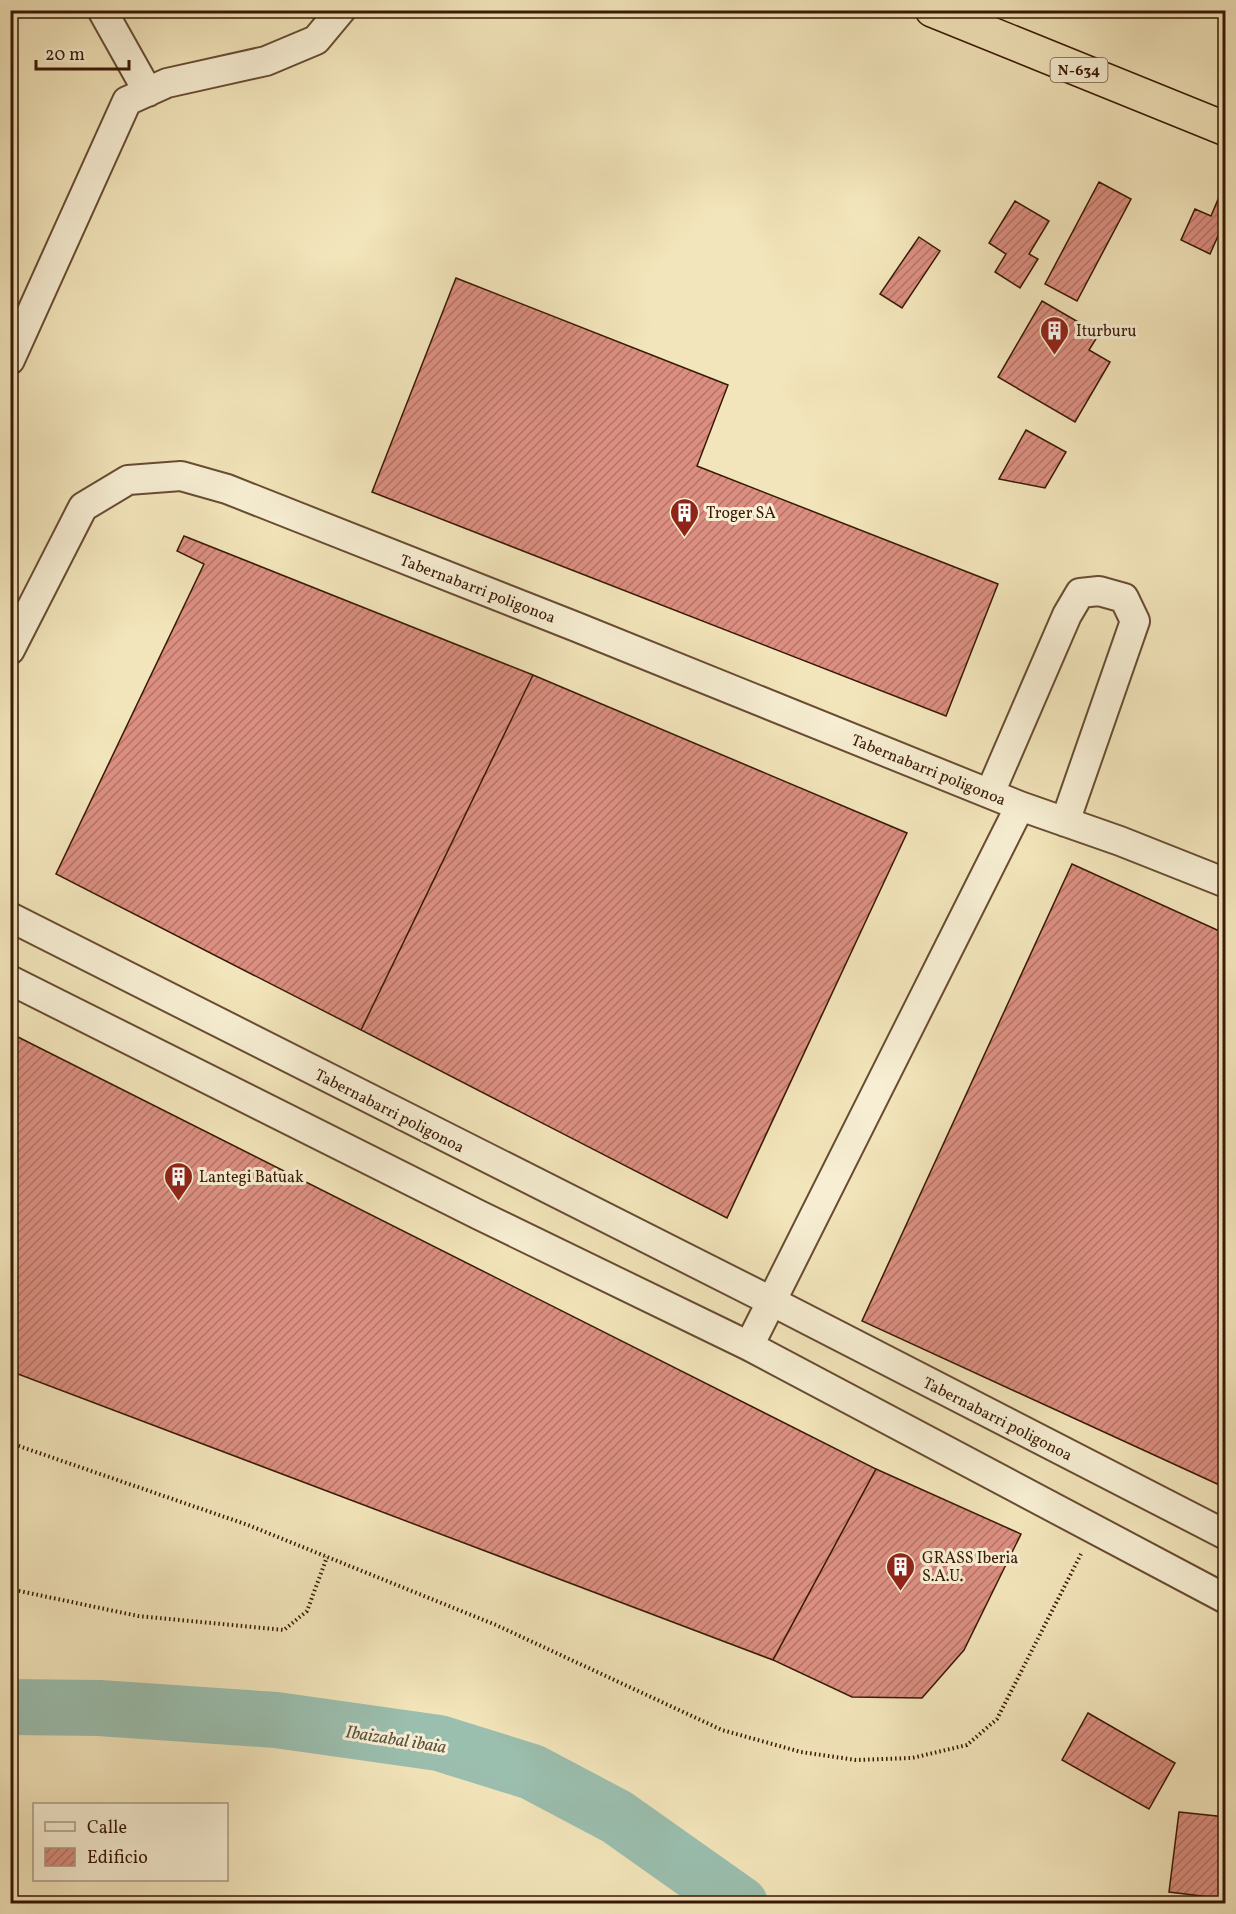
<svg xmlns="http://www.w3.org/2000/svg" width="1236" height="1914" font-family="Vollkorn,serif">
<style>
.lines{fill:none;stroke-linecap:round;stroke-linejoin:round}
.river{stroke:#9bbfaf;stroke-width:56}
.building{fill:url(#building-hatch);stroke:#391905;stroke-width:1.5}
.street-casing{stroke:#684c32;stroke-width:32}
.highway-casing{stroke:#391905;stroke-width:36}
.path{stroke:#391905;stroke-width:4;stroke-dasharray:1.5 3;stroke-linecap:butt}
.street{stroke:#f7eed3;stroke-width:28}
.highway{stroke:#f3e5bb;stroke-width:33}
.labels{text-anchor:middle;stroke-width:6;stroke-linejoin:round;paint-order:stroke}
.shield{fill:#f7eed3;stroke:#725943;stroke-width:1.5}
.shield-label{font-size:15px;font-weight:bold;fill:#391905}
.poi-label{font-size:16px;fill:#391905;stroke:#f7eed3;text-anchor:start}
.street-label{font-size:16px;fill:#391905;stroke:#f7eed3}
.water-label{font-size:18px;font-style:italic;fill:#5b5340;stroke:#f7eed3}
</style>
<defs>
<pattern id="building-hatch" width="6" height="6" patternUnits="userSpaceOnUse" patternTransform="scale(1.5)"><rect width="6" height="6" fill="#dc8f81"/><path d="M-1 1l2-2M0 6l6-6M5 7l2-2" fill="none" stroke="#b37468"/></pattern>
</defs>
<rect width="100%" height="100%" fill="#f3e5bb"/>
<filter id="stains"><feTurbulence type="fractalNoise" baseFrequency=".00333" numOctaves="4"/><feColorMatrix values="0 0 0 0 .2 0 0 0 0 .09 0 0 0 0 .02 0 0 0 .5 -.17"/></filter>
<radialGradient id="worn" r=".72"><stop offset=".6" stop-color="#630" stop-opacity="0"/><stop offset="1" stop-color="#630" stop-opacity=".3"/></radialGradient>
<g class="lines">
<path class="river" d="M10 1707 99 1708 276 1720 439 1743 532 1772 617 1817 740 1904"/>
</g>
<path class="building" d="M1099 182 1131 199 1077 301 1045 284Z
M1219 197 1226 200V218L1210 254 1181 240 1195 209 1211 216Z
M1015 201 1049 221 1029 254 1038 259 1020 288 995 272 1006 254 989 243Z
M919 237 940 251 902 308 880 294Z
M456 278 728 385 697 466 998 584 946 716 372 492Z
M1042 301 1099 334 1089 350 1110 362 1075 422 998 377Z
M1026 430 1066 452 1045 488 999 479Z
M184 536 533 675 361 1030 56 874 204 564 177 551Z
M533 675 907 833 727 1218 361 1030Z
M1072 864 1226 934V1488L862 1321Z
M10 1033 876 1469 773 1660 10 1371Z
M876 1469 1021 1534 964 1650 922 1698 852 1697 773 1660Z
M1088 1713 1175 1763 1149 1809 1062 1760Z
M1179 1812 1226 1817V1899L1169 1892Z"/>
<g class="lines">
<defs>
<path id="street" d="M102 10 148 92
M10 360 127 101 167 83 266 61 316 40 341 10
M10 650 83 507 128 480 181 476 227 489 574 626 1020 806 1120 841 1226 883
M990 793 1067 615 1080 593 1099 591 1124 598 1135 621 1065 822
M10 917 771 1301 1226 1535
M10 980 479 1215 749 1346 1226 1599
M749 1346 1020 806"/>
<path id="highway" d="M932 10 1226 129"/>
</defs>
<use href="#street" class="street-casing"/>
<use href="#highway" class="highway-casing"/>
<path class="path" d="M10 1443 248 1525 496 1625 722 1730 801 1752 856 1760 912 1758 967 1745 997 1719 1081 1554
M10 1589 138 1616 284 1630 307 1611 327 1557"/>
<use href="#street" class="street"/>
<use href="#highway" class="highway"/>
</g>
<defs>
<symbol id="building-pin" viewBox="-11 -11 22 30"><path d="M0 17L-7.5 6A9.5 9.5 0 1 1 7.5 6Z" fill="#8f2418" stroke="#f7eed3"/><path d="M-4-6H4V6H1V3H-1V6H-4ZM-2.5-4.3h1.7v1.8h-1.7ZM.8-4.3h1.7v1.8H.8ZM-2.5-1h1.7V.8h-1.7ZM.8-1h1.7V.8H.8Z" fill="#fff"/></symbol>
</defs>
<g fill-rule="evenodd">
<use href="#building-pin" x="1038" y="314" width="33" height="45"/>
<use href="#building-pin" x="668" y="496" width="33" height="45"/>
<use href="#building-pin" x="162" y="1160" width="33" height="45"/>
<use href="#building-pin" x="884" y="1550" width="33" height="45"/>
</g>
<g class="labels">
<rect class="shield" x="1050.5" y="58" width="57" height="24" rx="4.5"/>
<g class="shield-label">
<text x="1079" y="75">N-634</text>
</g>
<g class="poi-label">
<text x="1076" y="336">Iturburu</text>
<text x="706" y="518">Troger SA</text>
<text x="199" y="1182">Lantegi Batuak</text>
<text x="922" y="1563">GRASS Iberia<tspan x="922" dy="18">S.A.U.</tspan></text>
</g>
<g class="street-label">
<text transform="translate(478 588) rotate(21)" y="6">Tabernabarri poligonoa</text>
<text transform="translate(929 769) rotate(22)" y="6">Tabernabarri poligonoa</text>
<text transform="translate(390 1110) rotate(27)" y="6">Tabernabarri poligonoa</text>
<text transform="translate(998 1418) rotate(27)" y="6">Tabernabarri poligonoa</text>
</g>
<g class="water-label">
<text transform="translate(396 1739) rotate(9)" y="6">Ibaizabal ibaia</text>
</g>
</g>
<rect width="1236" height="1914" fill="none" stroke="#f3e5bb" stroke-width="36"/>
<rect x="12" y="12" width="1212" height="1890" fill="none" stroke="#391905" stroke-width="3"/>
<rect x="18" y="18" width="1200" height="1878" fill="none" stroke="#391905" stroke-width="1.5"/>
<rect x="33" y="1803" width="195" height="78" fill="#f7eed3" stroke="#ab9981" stroke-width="1.5"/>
<rect x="45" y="1822" width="30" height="9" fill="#f7eed3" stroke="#ab9981" stroke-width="1.5"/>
<text x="87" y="1833" font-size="18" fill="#391905">Calle</text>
<rect x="45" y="1848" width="30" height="18" fill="url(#building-hatch)" stroke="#ab9981" stroke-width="1.5"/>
<text x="87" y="1863" font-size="18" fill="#391905">Edificio</text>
<path d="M36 60v9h93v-9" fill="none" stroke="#391905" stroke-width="3"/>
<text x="45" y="60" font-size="18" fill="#391905" stroke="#f7eed3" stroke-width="4.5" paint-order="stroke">20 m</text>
<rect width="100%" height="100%" filter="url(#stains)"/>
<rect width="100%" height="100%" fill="url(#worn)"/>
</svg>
